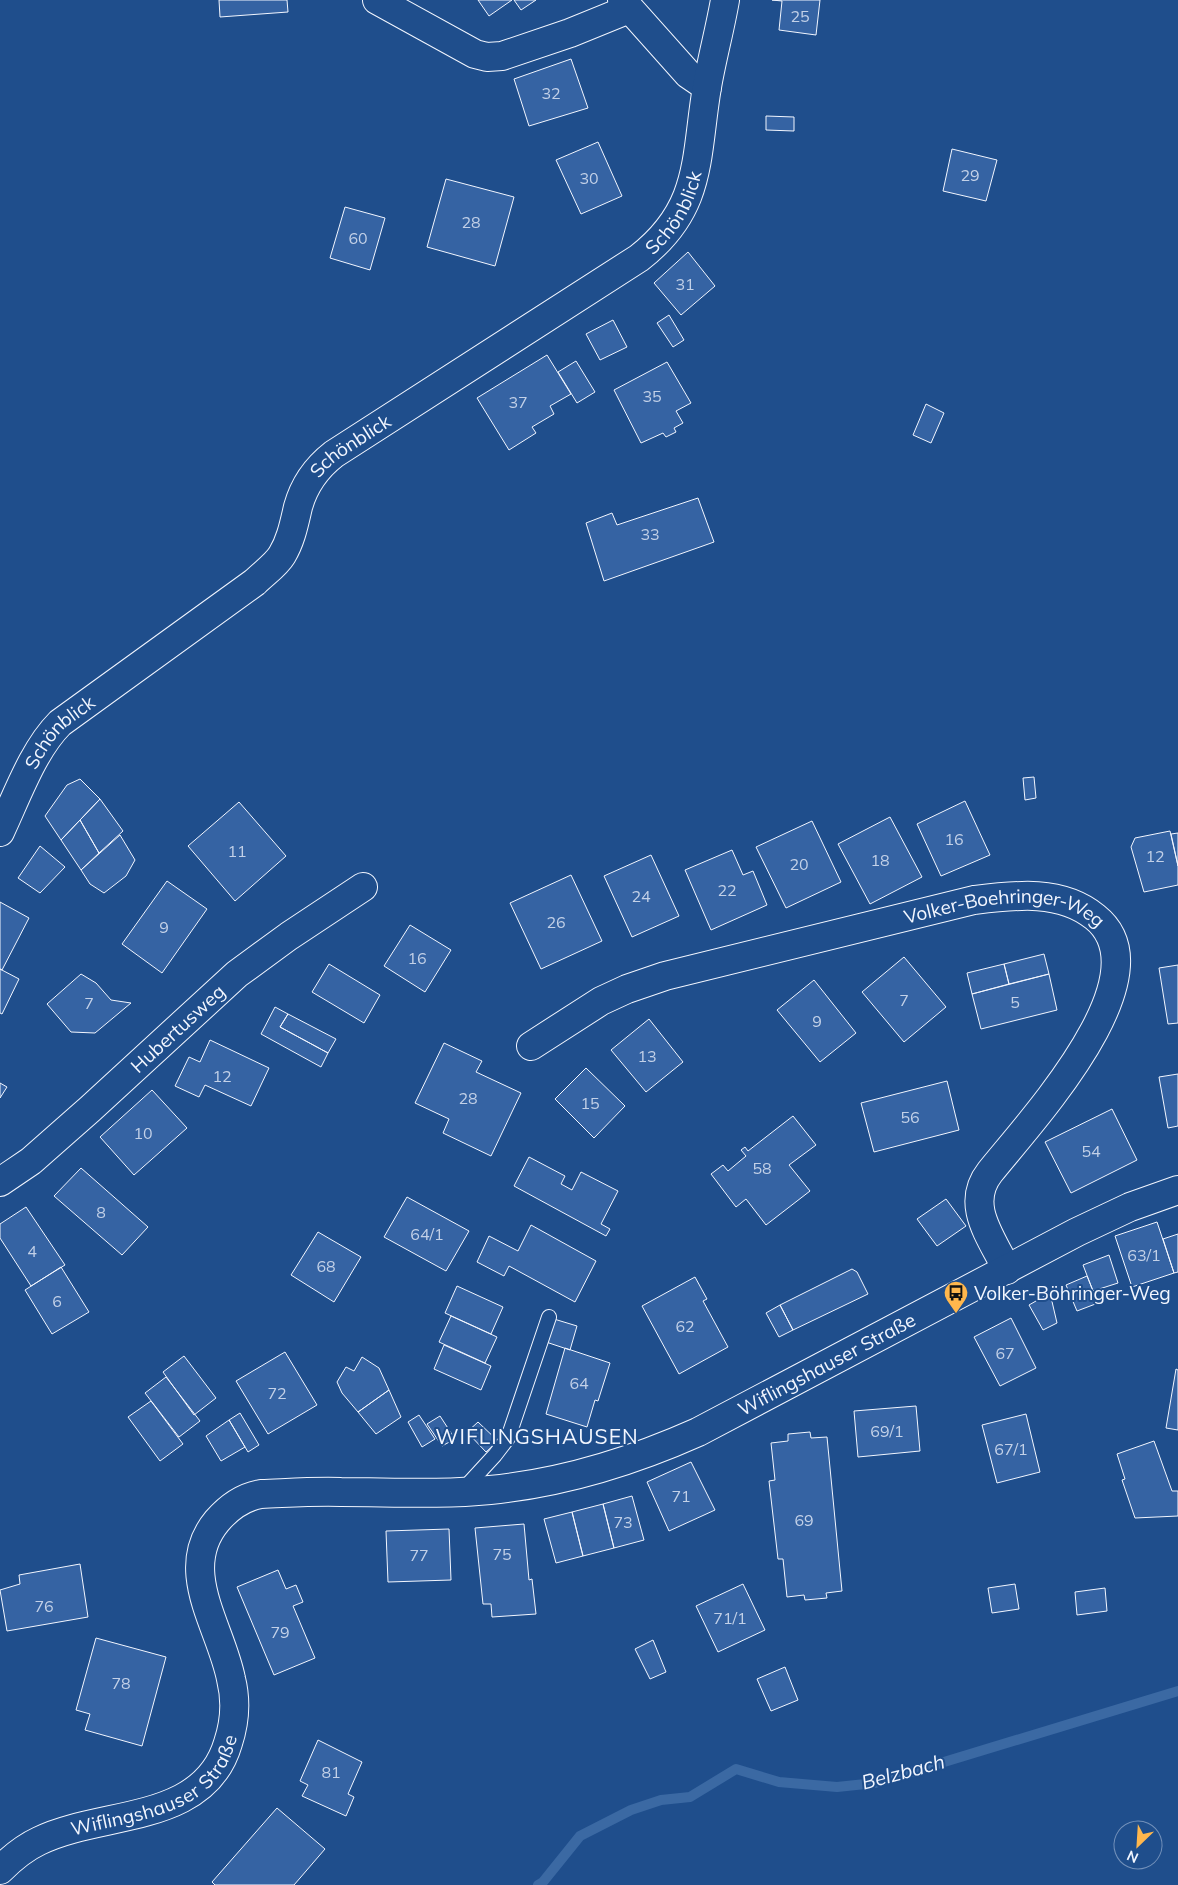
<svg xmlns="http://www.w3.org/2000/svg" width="1178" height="1885" font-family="Mulish,sans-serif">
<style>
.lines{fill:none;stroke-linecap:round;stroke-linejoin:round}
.stream{stroke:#3b69a3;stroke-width:10}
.building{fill:#3563a3;stroke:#f2f6ff}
.lane-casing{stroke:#f2f6ff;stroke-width:16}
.street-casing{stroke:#f2f6ff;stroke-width:30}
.secondary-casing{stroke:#f2f6ff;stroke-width:30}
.lane{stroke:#1f4e8c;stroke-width:14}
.street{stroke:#1f4e8c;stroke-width:28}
.secondary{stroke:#1f4e8c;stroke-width:28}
.labels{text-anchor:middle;stroke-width:4;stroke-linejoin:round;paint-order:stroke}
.number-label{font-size:16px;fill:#c3d1e8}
.street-label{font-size:19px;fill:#f2f6ff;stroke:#1f4e8c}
.poi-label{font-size:19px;fill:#f2f6ff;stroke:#1f4e8c;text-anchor:start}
.water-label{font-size:20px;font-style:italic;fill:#f2f6ff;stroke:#1f4e8c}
.quarter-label{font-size:21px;letter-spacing:1px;fill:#f2f6ff;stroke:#1f4e8c}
</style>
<rect width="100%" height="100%" fill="#1f4e8c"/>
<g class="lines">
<path class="stream" d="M538 1885 543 1882 580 1836 631 1810 661 1800 690 1797 736 1769 779 1782 837 1787 875 1783 1178 1691"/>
</g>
<path class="building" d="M219 0H287L288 12 220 17Z
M478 0H512L489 16Z
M514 0H536L521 10Z
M772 0H820L816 35 779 30 782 1Z
M571 59 588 108 529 126 514 79Z
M766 116 794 117V131L766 130Z
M598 142 622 196 581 214 556 160Z
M952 149 997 160 986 201 943 191Z
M446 179 514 197 495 266 427 247Z
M345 207 385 218 370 270 330 258Z
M688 252 715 286 681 315 654 283Z
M669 315 684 340 673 347 657 323Z
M613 320 627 347 600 360 586 334Z
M547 355 571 394 550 406 554 414 532 427 536 433 509 450 477 398Z
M576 361 595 392 577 403 558 372Z
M667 362 691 403 676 411 683 423 674 428 676 432 666 437 663 433 641 443 614 390Z
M926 404 944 413 931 443 913 435Z
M698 498 714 542 604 581 586 523 612 513 617 525Z
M1034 777 1036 798 1025 800 1023 778Z
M80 779 100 799 61 840 45 816 67 785Z
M100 799 123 831 99 853 80 820Z
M965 801 990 855 941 876 917 824Z
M239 802 286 856 235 901 188 846Z
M890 817 922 877 870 904 838 844Z
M80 820 99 853 81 870 61 840Z
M812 821 841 882 786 908 756 847Z
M1170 831 1178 866V885L1144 892 1131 847 1135 838Z
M1178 833V866L1171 834Z
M120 835 135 860 126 876 104 893 90 884 81 870Z
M40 846 65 867 40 893 18 878Z
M732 850 743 875 753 871 767 905 711 930 685 870Z
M651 855 679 916 632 937 604 876Z
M571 875 602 941 541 969 510 903Z
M167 881 207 909 162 973 122 944Z
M0 902 29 918 2 970 0 969Z
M410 925 451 950 425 992 384 966Z
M1044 954 1049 974 1009 984 1004 964Z
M904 957 946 1007 904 1042 862 992Z
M329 964 380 995 364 1023 312 992Z
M1004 964 1009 984 972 994 967 973Z
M1178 965V1023L1168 1024 1159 968Z
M0 969 19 979 2 1014 0 1013Z
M81 974 96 983 111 1000 131 1003 95 1033 71 1032 47 1004Z
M1049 974 1057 1010 981 1029 972 994Z
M814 980 856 1033 820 1062 777 1010Z
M275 1007 288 1014 280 1027 328 1053 321 1067 261 1034Z
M288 1014 336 1039 328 1053 280 1027Z
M649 1019 683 1062 646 1092 611 1050Z
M210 1040 269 1068 251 1106 205 1085 199 1097 175 1086 189 1057 200 1062Z
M444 1043 482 1061 476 1072 521 1093 491 1156 443 1133 449 1119 415 1103Z
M586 1068 625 1106 594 1138 555 1099Z
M1178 1074V1126L1168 1128 1159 1077Z
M947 1081 959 1130 874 1152 861 1103Z
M0 1083 7 1087 0 1098Z
M152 1090 187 1128 134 1175 100 1137Z
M1112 1109 1137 1160 1071 1193 1045 1142Z
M793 1116 816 1145 789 1165 810 1191 766 1225 746 1199 736 1207 711 1174 723 1165 728 1171 746 1156 741 1150 745 1147 748 1151Z
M529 1157 565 1176 561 1184 572 1190 581 1172 618 1191 601 1224 610 1229 606 1236 514 1186Z
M81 1168 148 1227 122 1255 54 1196Z
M407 1197 469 1231 446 1271 384 1237Z
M946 1199 966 1226 937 1246 917 1219Z
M26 1207 65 1265 31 1286 0 1238V1224Z
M1157 1222 1174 1273 1132 1287 1115 1236Z
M531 1225 596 1261 575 1302 509 1266 504 1276 477 1262 489 1236 518 1251Z
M318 1232 361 1257 334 1302 291 1275Z
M1178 1234V1272L1174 1273 1163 1239Z
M1109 1255 1118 1283 1093 1291 1083 1265Z
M61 1267 89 1312 52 1334 25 1290Z
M852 1269 857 1272 868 1294 793 1330 780 1305Z
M1087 1276 1098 1303 1077 1311 1066 1285Z
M695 1277 707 1299 703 1301 728 1347 679 1374 642 1306Z
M457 1286 503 1307 491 1334 445 1313Z
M1050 1293 1057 1323 1043 1330 1029 1305Z
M780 1305 793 1330 779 1337 766 1313Z
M451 1316 497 1337 485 1363 439 1342Z
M1011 1318 1036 1368 1000 1386 974 1337Z
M554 1319 577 1326 570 1350 546 1342Z
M444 1345 491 1366 481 1390 434 1369Z
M565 1348 610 1363 598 1401 595 1400 587 1427 546 1414Z
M285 1352 317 1405 268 1434 236 1381Z
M184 1356 216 1398 194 1415 163 1372Z
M362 1357 379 1368 389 1390 358 1412 342 1393 337 1382 346 1367 354 1371Z
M1176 1369 1178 1370V1430L1166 1428Z
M166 1377 200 1421 179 1437 145 1393Z
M389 1390 401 1417 376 1434 358 1412Z
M151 1401 183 1444 160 1461 128 1417Z
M916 1406 920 1451 858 1457 854 1411Z
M240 1413 259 1445 248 1452 229 1420Z
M1026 1414 1040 1472 997 1483 982 1425Z
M419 1415 435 1439 422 1447 408 1422Z
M440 1416 455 1439 442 1446 427 1424Z
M229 1420 245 1447 221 1461 206 1436Z
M478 1422 498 1441 486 1452 467 1432Z
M810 1432 811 1438 827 1437 842 1591 826 1593 827 1598 805 1600 804 1595 787 1597 783 1559H778L769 1481 775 1480 771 1443 788 1441V1434Z
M1154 1441 1172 1491H1178V1516L1135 1518 1122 1480 1125 1479 1117 1454Z
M691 1462 715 1510 669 1531 647 1482Z
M632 1496 644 1540 614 1548 603 1504Z
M603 1504 614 1548 583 1556 572 1512Z
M572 1512 583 1556 556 1563 544 1519Z
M524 1524 529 1580 532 1579 536 1614 492 1617 491 1604H483L475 1528Z
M449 1529 451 1580 388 1582 386 1531Z
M80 1564 88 1617 7 1631 0 1590 20 1584 19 1575Z
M278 1570 286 1589 296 1585 303 1602 293 1606 315 1658 274 1675 237 1587Z
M743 1584 765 1630 718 1652 696 1606Z
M1015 1584 1019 1609 992 1613 988 1588Z
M1105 1588 1107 1611 1077 1615 1075 1592Z
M96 1638 166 1657 142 1746 85 1730 90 1714 76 1710Z
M653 1640 666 1672 650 1679 635 1649Z
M785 1667 798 1700 771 1711 757 1679Z
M318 1740 362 1762 348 1794 354 1797 346 1816 302 1796 308 1785 300 1781Z
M277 1808 325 1849 294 1885H215L212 1882Z"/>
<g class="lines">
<defs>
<path id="lane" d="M461 1492 495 1455 508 1438 549 1317"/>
<g id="street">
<path d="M377 0 475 54 487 57 502 56 570 33 629 9"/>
<path d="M622 0 688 74 707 87"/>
<path id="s1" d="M0 832C17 796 33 750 60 723L255 582C264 573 276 565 282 555 291 540 294 524 298 507 304 485 316 468 334 454L639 258C703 208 695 158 707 87 712 58 720 29 725 0"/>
<path id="s2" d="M531 1046 601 1001 627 989 665 976 974 900C1015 895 1061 889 1095 917 1168 975 1029 1123 990 1172 964 1205 992 1238 1007 1270"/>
<path id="s3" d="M0 1182 31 1161 90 1109 237 974 289 936 363 887"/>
</g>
<g id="secondary">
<path id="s4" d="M0 1870C11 1859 24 1848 39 1841 102 1810 204 1825 228 1743 235 1722 236 1699 231 1679 221 1627 176 1570 217 1521 229 1507 243 1497 261 1494 288 1493 315 1491 341 1492 391 1492 441 1495 490 1490 562 1483 633 1461 698 1432L1077 1232 1130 1207 1178 1190"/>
</g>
</defs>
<use href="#lane" class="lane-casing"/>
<use href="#street" class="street-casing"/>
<use href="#secondary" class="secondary-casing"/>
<use href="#lane" class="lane"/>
<use href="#street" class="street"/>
<use href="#secondary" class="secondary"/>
</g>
<defs>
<symbol id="bus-pin" viewBox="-11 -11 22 30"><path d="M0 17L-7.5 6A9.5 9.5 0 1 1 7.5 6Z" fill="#ffb74d" stroke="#1f4e8c"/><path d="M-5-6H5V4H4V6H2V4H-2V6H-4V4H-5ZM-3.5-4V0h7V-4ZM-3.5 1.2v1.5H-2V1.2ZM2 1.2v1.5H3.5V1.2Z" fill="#111"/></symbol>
</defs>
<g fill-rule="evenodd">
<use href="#bus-pin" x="942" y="1279" width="28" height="38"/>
</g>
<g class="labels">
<g class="number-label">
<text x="800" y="22">25</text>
<text x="551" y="99">32</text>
<text x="970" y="181">29</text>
<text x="589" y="184">30</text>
<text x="471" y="228">28</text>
<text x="358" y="244">60</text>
<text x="685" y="290">31</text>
<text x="652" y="402">35</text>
<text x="518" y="408">37</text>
<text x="650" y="540">33</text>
<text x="954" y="845">16</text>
<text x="237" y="857">11</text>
<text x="1155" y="862">12</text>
<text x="880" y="866">18</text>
<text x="799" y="870">20</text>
<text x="727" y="896">22</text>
<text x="641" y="902">24</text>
<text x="556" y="928">26</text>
<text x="164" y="933">9</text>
<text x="417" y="964">16</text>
<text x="904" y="1006">7</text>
<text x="1015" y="1008">5</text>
<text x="89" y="1009">7</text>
<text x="817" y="1027">9</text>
<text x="647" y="1062">13</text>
<text x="222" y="1082">12</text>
<text x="468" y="1104">28</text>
<text x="590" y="1109">15</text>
<text x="910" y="1123">56</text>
<text x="143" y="1139">10</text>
<text x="1091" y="1157">54</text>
<text x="762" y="1174">58</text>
<text x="101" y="1218">8</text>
<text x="427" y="1240">64/1</text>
<text x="32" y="1257">4</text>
<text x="1144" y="1261">63/1</text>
<text x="326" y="1272">68</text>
<text x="57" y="1307">6</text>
<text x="685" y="1332">62</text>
<text x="1005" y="1359">67</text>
<text x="579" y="1389">64</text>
<text x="277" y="1399">72</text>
<text x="887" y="1437">69/1</text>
<text x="1011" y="1455">67/1</text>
<text x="681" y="1502">71</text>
<text x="804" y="1526">69</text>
<text x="623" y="1528">73</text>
<text x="502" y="1560">75</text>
<text x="419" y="1561">77</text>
<text x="44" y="1612">76</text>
<text x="730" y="1624">71/1</text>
<text x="280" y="1638">79</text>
<text x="121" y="1689">78</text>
<text x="331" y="1778">81</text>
</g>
<g class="street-label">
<text dy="7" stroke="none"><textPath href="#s1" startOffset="941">Schönblick</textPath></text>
<text dy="7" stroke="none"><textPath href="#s1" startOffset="538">Schönblick</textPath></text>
<text dy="7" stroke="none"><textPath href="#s1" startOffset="118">Schönblick</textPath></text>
<text dy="7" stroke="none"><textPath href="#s2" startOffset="502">Volker-Boehringer-Weg</textPath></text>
<text dy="7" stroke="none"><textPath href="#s3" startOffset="235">Hubertusweg</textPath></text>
<text dy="7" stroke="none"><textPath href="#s4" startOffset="1148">Wiflingshauser Straße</textPath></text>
<text dy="7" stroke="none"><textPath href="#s4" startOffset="182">Wiflingshauser Straße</textPath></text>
</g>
<g class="poi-label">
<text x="974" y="1300">Volker-Böhringer-Weg</text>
</g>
<g class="water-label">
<text transform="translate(903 1772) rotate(-15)" y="7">Belzbach</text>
</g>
<g class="quarter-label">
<text x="537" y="1444">WIFLINGSHAUSEN</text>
</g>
</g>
<g transform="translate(1138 1845) rotate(205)"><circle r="24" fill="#1f4e8c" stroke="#7391ba"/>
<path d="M0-4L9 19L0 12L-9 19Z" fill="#ffb74d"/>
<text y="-8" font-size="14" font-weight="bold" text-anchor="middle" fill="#f2f6ff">N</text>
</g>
</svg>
